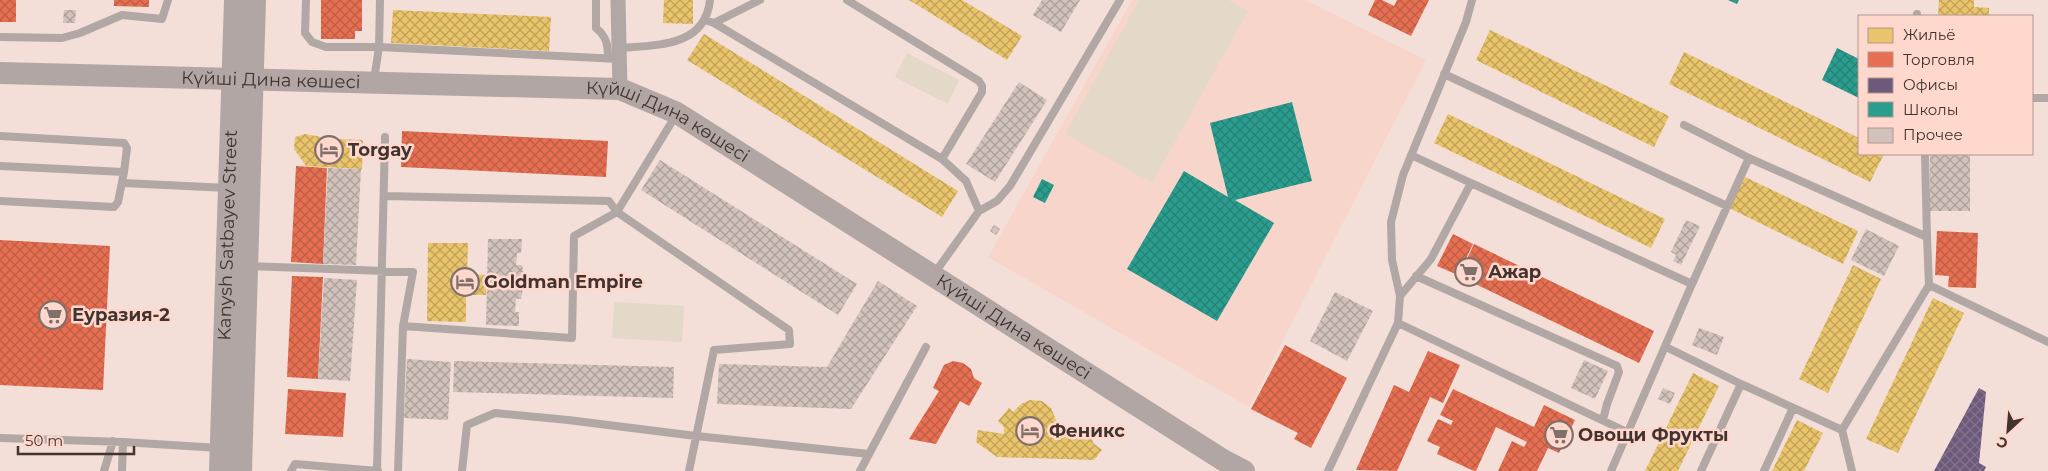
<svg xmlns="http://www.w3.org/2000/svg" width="2048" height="471" font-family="Montserrat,sans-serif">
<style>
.built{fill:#f7d5cb}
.garden{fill:#e4d8c8}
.homes{fill:url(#homes-cross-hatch)}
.shops{fill:url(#shops-cross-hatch)}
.offices{fill:url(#offices-cross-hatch)}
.schools{fill:url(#schools-cross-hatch)}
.building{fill:url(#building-cross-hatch)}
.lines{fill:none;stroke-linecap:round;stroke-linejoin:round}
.lane{stroke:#b1a7a5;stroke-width:8}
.street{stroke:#b1a7a5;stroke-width:15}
.secondary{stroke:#b2a6a4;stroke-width:22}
.labels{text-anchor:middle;stroke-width:5;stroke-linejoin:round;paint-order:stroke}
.street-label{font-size:18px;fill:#42332f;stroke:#fed8cd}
.poi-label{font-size:18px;font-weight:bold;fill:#42332f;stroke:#fed8cd;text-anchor:start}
</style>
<defs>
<pattern id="homes-cross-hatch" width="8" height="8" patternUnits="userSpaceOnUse" patternTransform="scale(1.25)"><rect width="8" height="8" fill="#e9c46a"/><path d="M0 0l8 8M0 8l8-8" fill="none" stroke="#bea058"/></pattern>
<pattern id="shops-cross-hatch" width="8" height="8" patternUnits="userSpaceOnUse" patternTransform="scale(1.25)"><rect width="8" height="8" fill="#e76f51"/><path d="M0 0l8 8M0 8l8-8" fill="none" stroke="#bd5c44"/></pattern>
<pattern id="offices-cross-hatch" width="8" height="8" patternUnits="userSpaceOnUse" patternTransform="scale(1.25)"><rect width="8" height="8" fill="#6d597a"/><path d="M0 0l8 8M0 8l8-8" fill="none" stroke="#83738c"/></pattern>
<pattern id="schools-cross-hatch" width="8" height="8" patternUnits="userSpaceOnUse" patternTransform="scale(1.25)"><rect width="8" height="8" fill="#2a9d8f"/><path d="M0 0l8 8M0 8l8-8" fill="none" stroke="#268175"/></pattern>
<pattern id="building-cross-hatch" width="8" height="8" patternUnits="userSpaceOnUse" patternTransform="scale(1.25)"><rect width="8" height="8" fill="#d1c3bb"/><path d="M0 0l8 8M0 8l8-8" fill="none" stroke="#ab9f98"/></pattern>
</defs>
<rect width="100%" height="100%" fill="#f3ded8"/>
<path class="built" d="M1132 0H1305L1426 60 1249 407 988 257Z"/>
<path class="garden" d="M1139 0H1228L1248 11 1152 183 1065 134Z
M907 53 959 80 948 104 895 77Z
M614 302 684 306 682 342 612 338Z"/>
<path class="homes" d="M664 0H693V24L663 23Z
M909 0H962L1022 36 1007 60Z
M1939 0H1974V7L1989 8V16H1938Z
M393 10 551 17 549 51 391 43Z
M1490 30 1669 116 1654 147 1476 60Z
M704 34 958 191 942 217 687 60Z
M1684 52 1859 138V154H1884L1870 182 1669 84Z
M1448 114 1665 219 1651 248 1434 143Z
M305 134 334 139 363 140 362 169 306 166 294 149 295 137Z
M1745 177 1858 231 1843 264 1729 208Z
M428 243H468L467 274 486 275V295H466V322L427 321Z
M1853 265 1881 279 1828 393 1799 379Z
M1933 298 1964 313 1898 453 1866 439Z
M1693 373 1719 386 1678 471H1645Z
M1030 400 1042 401 1051 408 1056 420 1054 438 1059 440 1062 434 1069 436 1071 432 1078 435 1080 430 1092 435 1093 443 1102 450 1094 460 997 457 976 442 978 430 1004 434V427L998 421 1009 408 1013 412 1021 404Z
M1797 420 1823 433 1804 471H1772Z"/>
<path class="shops" d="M0 0H16V22H0Z
M114 0H149V7L114 6Z
M321 0H362V31H355V39H321Z
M1375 0H1382L1394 6 1397 0H1429L1411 36 1368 15Z
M402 131 608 141 606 177 401 167Z
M296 166 327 168 323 264 291 262Z
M1937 231 1978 233 1976 288 1948 287 1949 276 1935 275Z
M1453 234 1473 244 1458 275 1437 266Z
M0 240 110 246 103 390 0 385Z
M1474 244 1654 331 1639 363 1459 276Z
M292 276 323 277 318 379 287 377Z
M1285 345 1347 378 1311 448 1294 439 1298 433 1251 409Z
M1428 351 1460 365 1443 403 1430 397 1397 471 1356 470 1394 385 1409 392Z
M953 361 963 363 971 369 974 378 982 383 969 406 960 401 936 444 909 439 939 391 933 388 944 365Z
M288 389 346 393 343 437 285 434Z
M1453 389 1534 427 1544 405 1575 420 1559 453 1548 448 1537 471H1498L1512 441 1524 447 1527 442 1496 427 1476 471H1474L1437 454 1440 447 1427 441 1438 419 1451 425 1453 421 1440 415Z"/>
<path class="offices" d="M1979 388 1986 392 1979 463 1986 467 1984 471H1934Z"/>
<path class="schools" d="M1728 0H1739L1737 4Z
M1837 48 1859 59V98L1822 80Z
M1292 102 1312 181 1235 200 1274 223 1217 321 1127 269 1184 171 1228 197 1210 123Z
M1042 179 1054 185 1045 203 1033 197Z"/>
<path class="building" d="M1042 0H1080L1061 32 1033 15Z
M64 10H76L75 23H63Z
M1019 82 1047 100 995 182 966 164Z
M1930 154H1970V211H1930Z
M660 160 857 284 838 315 641 190Z
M328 168 361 169 356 265 323 264Z
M1686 220 1700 226 1681 265 1673 261 1676 255 1671 252Z
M994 225 1000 229 996 235 990 231Z
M1866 229 1899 246 1884 276 1851 260Z
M488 239H522L521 253H517L516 265H522L525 279 521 299H516L515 312H519V326L486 325Z
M324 278 357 280 350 381 318 379Z
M878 281 917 306 851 409 717 404 719 364 827 367Z
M1335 292 1373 311 1347 361 1310 341Z
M1699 328 1724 337 1717 355 1692 345Z
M407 359 451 362 448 420 404 418Z
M1584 360 1608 371 1595 399 1571 388Z
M454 361 674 367 673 398 453 392Z
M1663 388 1675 393 1670 404 1658 399Z"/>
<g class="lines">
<path class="lane" d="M306 0 305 33 312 42 326 47H379L619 59
M596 0V28C607 37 608 45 608 59
M847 0 979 81 982 86V92L942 159
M1917 14V16
M705 20 714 23 942 159 966 181 979 211
M714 23 760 0
M0 37 62 38 80 33 122 15 162 19 168 0
M618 48C655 45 705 48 710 0
M1444 74 1727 206
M374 80 379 47 380 0
M2032 98H2048
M676 115 617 212 789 330 790 344 714 350 689 471
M1684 125 1749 158
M0 136 124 143 127 148 124 172
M1411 155 1471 183
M0 166 124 172 118 202 114 207 0 201
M123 183 228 188
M384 196 609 201 617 212 574 236 572 338 403 326
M1927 237 1929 285
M249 266 413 272 403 326 398 471
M934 274 979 211 997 201 1010 186 1120 0
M1416 276 1617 366 1619 372 1607 404 1603 420
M1692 284 1749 158 1927 237 1925 154
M1400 296 1431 259 1471 183 1692 284 1611 471
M1398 323 1629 433
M1666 347 1741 384 1842 430
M0 438 123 442 219 448
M377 470 385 137
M104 471 113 441
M122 471 123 442
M291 471 295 464 378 471
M462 471 467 425 495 413 568 420 696 436 869 454
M860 471 926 347
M1328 471 1398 323 1400 296 1392 260 1391 222 1403 175 1466 22 1472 0
M1701 471 1741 384
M1764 471 1793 408
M1852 471 1842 430 1929 285 2048 342"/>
<path class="street" d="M618 0 620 89"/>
<g class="secondary">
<path id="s1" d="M0 73 620 89 677 113 1223 460 1244 471"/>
<path id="s2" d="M220 471 235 0"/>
<path d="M241 471 255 0"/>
</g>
</g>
<defs>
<symbol id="hotel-ring" viewBox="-11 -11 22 22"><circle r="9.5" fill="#fed8cd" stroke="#806f6a" stroke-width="1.5"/><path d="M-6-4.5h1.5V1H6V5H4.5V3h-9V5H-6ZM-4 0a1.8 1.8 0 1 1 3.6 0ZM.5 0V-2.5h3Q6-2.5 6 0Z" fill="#806f6a"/></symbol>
<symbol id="supermarket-ring" viewBox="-11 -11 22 22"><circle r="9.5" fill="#fed8cd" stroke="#806f6a" stroke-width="1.5"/><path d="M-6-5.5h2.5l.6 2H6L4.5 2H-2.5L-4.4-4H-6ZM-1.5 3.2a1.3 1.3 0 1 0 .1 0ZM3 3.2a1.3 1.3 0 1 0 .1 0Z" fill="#806f6a"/></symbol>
</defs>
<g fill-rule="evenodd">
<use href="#hotel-ring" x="313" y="134" width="32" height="32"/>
<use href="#supermarket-ring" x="1453" y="256" width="32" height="32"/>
<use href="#hotel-ring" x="449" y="266" width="32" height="32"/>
<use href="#supermarket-ring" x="37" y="299" width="32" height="32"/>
<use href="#hotel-ring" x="1014" y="415" width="32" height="32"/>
<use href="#supermarket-ring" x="1543" y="419" width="32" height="32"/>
</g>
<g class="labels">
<g class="street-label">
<text dy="6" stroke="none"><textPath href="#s1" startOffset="271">Күйші Дина көшесі</textPath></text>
<text dy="6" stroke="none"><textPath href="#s1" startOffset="676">Күйші Дина көшесі</textPath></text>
<text dy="6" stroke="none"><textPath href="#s2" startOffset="236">Kanysh Satbayev Street</textPath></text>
<text dy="6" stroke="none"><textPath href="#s1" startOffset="1081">Күйші Дина көшесі</textPath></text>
</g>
<g class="poi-label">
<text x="348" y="156">Torgay</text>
<text x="1488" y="278">Ажар</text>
<text x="484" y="288">Goldman Empire</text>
<text x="72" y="321">Еуразия-2</text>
<text x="1049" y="437">Феникс</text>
<text x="1578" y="441">Овощи Фрукты</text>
</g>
</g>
<rect x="1858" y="15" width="175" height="140" fill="#fed8cd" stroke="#b3968e"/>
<rect x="1868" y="28" width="25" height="15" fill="#e9c46a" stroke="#b3968e"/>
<text x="1903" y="40" font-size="15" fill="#42332f">Жильё</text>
<rect x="1868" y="52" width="25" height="15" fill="#e76f51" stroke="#b3968e"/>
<text x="1903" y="65" font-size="15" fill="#42332f">Торговля</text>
<rect x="1868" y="78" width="25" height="15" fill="#6d597a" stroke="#b3968e"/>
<text x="1903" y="90" font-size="15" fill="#42332f">Офисы</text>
<rect x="1868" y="102" width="25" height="15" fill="#2a9d8f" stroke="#b3968e"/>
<text x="1903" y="115" font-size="15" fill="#42332f">Школы</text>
<rect x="1868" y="128" width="25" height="15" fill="#d1c3bb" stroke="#b3968e"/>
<text x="1903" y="140" font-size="15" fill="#42332f">Прочее</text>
<g transform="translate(2008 431) rotate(206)" stroke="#fed8cd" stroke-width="4" paint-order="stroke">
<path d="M0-4L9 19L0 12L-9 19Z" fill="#42332f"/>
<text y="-8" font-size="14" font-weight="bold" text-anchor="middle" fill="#42332f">С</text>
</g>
<path d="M18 446v8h116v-8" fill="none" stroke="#42332f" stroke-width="2.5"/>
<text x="25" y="446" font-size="15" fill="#42332f" stroke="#fed8cd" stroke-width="4" paint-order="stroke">50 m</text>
</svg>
